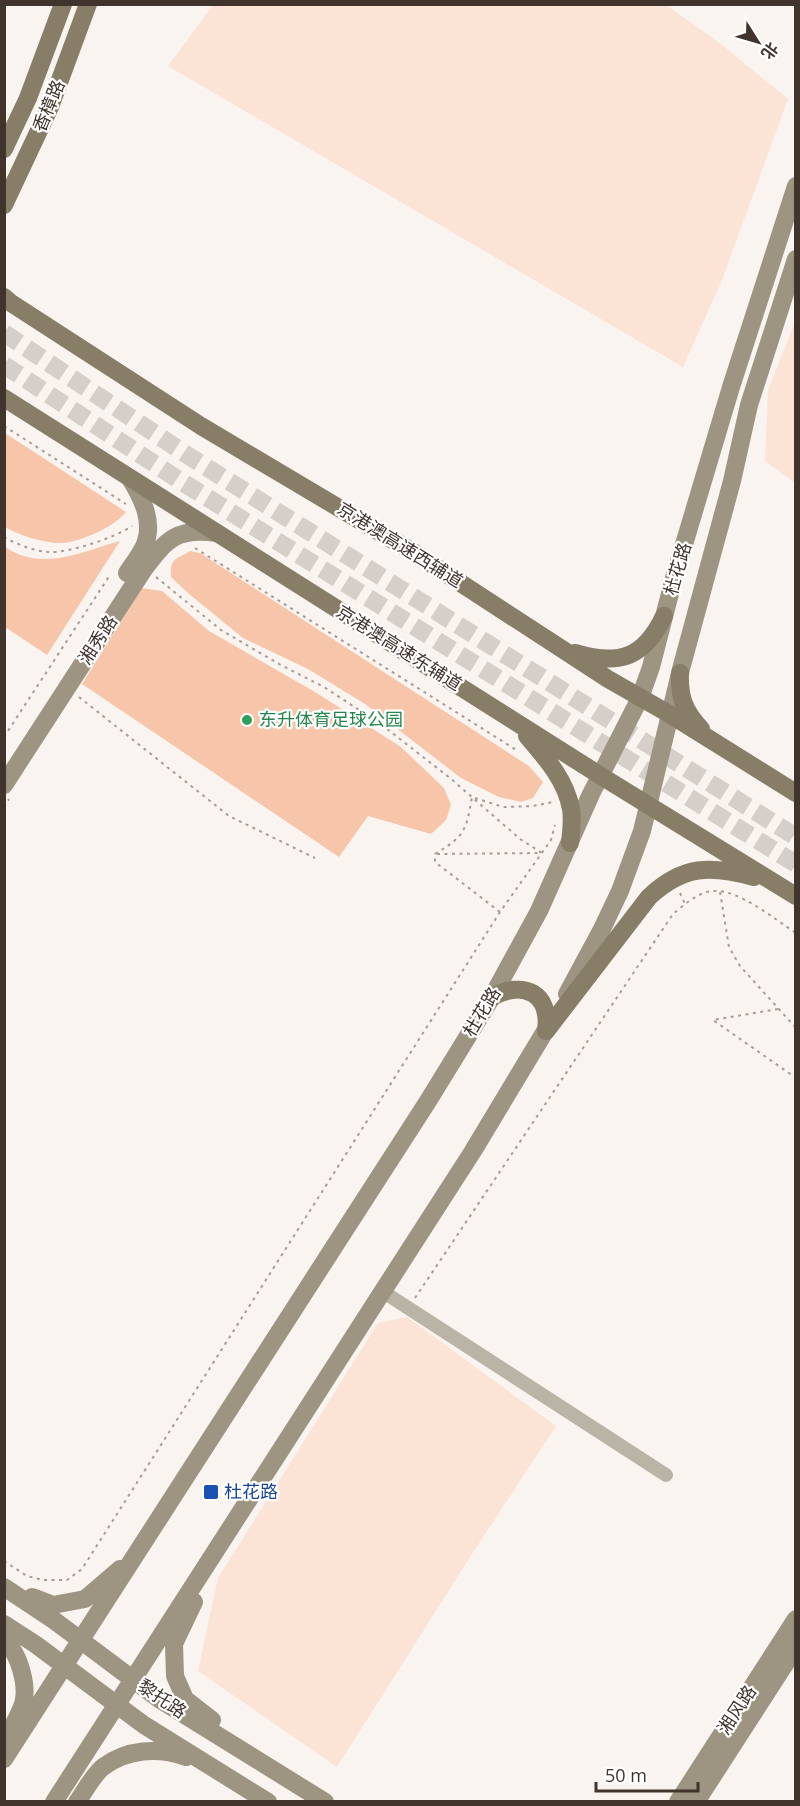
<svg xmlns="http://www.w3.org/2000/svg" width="800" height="1806" font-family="'Open Sans','Noto Sans SC',sans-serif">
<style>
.built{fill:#fbe3d6}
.green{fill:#f7c5a9}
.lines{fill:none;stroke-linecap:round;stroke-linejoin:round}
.highway-tunnel{stroke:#d5cec9;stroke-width:18;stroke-dasharray:18 9;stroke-linecap:butt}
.path{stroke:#a79d98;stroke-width:2;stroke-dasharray:3 4.5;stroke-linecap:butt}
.street{stroke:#bab4a7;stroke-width:14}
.secondary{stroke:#9d9481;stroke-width:18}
.primary{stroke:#887d66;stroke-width:18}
.leisure-dot{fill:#2e9e5b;stroke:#fff;stroke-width:2}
.transit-dot{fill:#1a4fb4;stroke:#fff;stroke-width:2}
.labels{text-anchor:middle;stroke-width:4.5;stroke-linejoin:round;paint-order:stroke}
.street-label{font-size:18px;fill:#41342d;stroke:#fff}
.leisure-label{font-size:18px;fill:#27864d;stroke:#fff;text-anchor:start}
.transit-label{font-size:18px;fill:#164399;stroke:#fff;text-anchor:start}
</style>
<rect width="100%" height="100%" fill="#faf4f0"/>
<path class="built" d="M213 5H666L721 44 788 99 722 280 683 367 168 66Z
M795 322V483L765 461 768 390Z
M407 1317 556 1426 472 1554 337 1767 198 1671 218 1578 378 1323Z"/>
<path class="green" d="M5 433 126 512C114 527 82 541 63 543 47 544 18 535 5 527Z
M120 541 47 655 5 627V547C42 572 81 552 120 541Z
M190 551 200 553 529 766 543 782 533 798 521 802 499 797 461 778 365 704 308 669 243 638 189 594 171 577C170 557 176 560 190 551Z
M142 588 162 591 209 631 315 692 401 747 444 788 451 805 446 820 431 834 368 816 339 857 82 684Z"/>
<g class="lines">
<path class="highway-tunnel" d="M4 333 187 455 796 837
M4 365 179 480 796 864"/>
<path class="path" d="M4 426 126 504
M4 537C16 544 34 551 48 552 70 553 114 538 132 526
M195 548 518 751
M156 577 221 630 279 664 324 687 382 725 450 778 520 839 542 853
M79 697 229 816 315 858
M4 737 110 575
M4 807 9 799
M437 854 542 853
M720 892 729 947 740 966 796 1028
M680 893 685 904
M500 912 435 862V854C465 836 466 831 472 797L503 807 533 806 553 802
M778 1009 713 1020 796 1078
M415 1298 673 914C684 905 698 892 713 891 739 889 774 919 796 933
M4 1561 27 1576 43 1580H67L82 1569 500 912 551 840 555 825"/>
<path class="street" d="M382 1291 666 1475"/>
<path class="secondary" d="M127 573C133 564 141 554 145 544 154 522 142 498 131 480
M4 785 144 569C167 539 177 527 217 533
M567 994 602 929 620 891 642 831 681 669 732 481 749 405 796 259
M4 1587 55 1621 159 1699 325 1802
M32 1597 53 1605 85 1599 120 1569
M194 1602 174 1644 175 1676 185 1699 212 1720
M4 1624 35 1644 144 1725 268 1802
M4 1641C20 1653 28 1687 23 1704 19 1715 13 1726 7 1735
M4 1759 428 1101 492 997 539 911 591 794 640 698 651 667 674 578 731 387 796 186
M54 1802 473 1151 553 1018
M77 1802C85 1791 93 1775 103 1767 127 1749 158 1747 186 1757
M678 1802 796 1619
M696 1802 796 1647"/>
<path class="primary" d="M4 149 28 98 63 4
M4 205 50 107 88 4
M4 297 11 303 201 426 413 552 608 679 671 715 796 793
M4 398 601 776 796 896
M575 653C619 666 644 658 664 616
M680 673C679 697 684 711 701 729
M527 736C545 757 566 780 571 809 573 820 571 832 570 843
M492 997C524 980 551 993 546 1031
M546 1031 649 897C683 865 711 865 754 877"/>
</g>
<circle class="leisure-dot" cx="247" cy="720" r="6"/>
<rect class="transit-dot" x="203" y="1484" width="16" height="16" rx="3"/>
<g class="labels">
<g class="street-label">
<text transform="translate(49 106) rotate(-67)" y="6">香樟路</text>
<text transform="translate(400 545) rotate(32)" y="6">京港澳高速西辅道</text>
<text transform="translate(678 569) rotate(-74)" y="6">杜花路</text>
<text transform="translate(98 640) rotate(-57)" y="6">湘秀路</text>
<text transform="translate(399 648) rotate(32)" y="6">京港澳高速东辅道</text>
<text transform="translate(482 1012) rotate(-59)" y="6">杜花路</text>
<text transform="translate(162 1699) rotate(34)" y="6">黎托路</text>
<text transform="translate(737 1710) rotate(-57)" y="6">湘风路</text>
</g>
<g class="leisure-label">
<text x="259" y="726">东升体育足球公园</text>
</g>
<g class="transit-label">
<text x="224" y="1498">杜花路</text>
</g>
</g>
<rect width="800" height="1806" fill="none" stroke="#41342d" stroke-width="12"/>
<g transform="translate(758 42) rotate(127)" stroke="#ffffff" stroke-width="4.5" paint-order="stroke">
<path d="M0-4.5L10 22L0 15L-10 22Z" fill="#41342d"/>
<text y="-9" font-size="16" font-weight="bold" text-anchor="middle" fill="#41342d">北</text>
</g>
<path d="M596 1782v9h102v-9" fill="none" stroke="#41342d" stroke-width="3"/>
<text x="605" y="1782" font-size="18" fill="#41342d" stroke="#ffffff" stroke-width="4.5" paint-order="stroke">50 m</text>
</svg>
